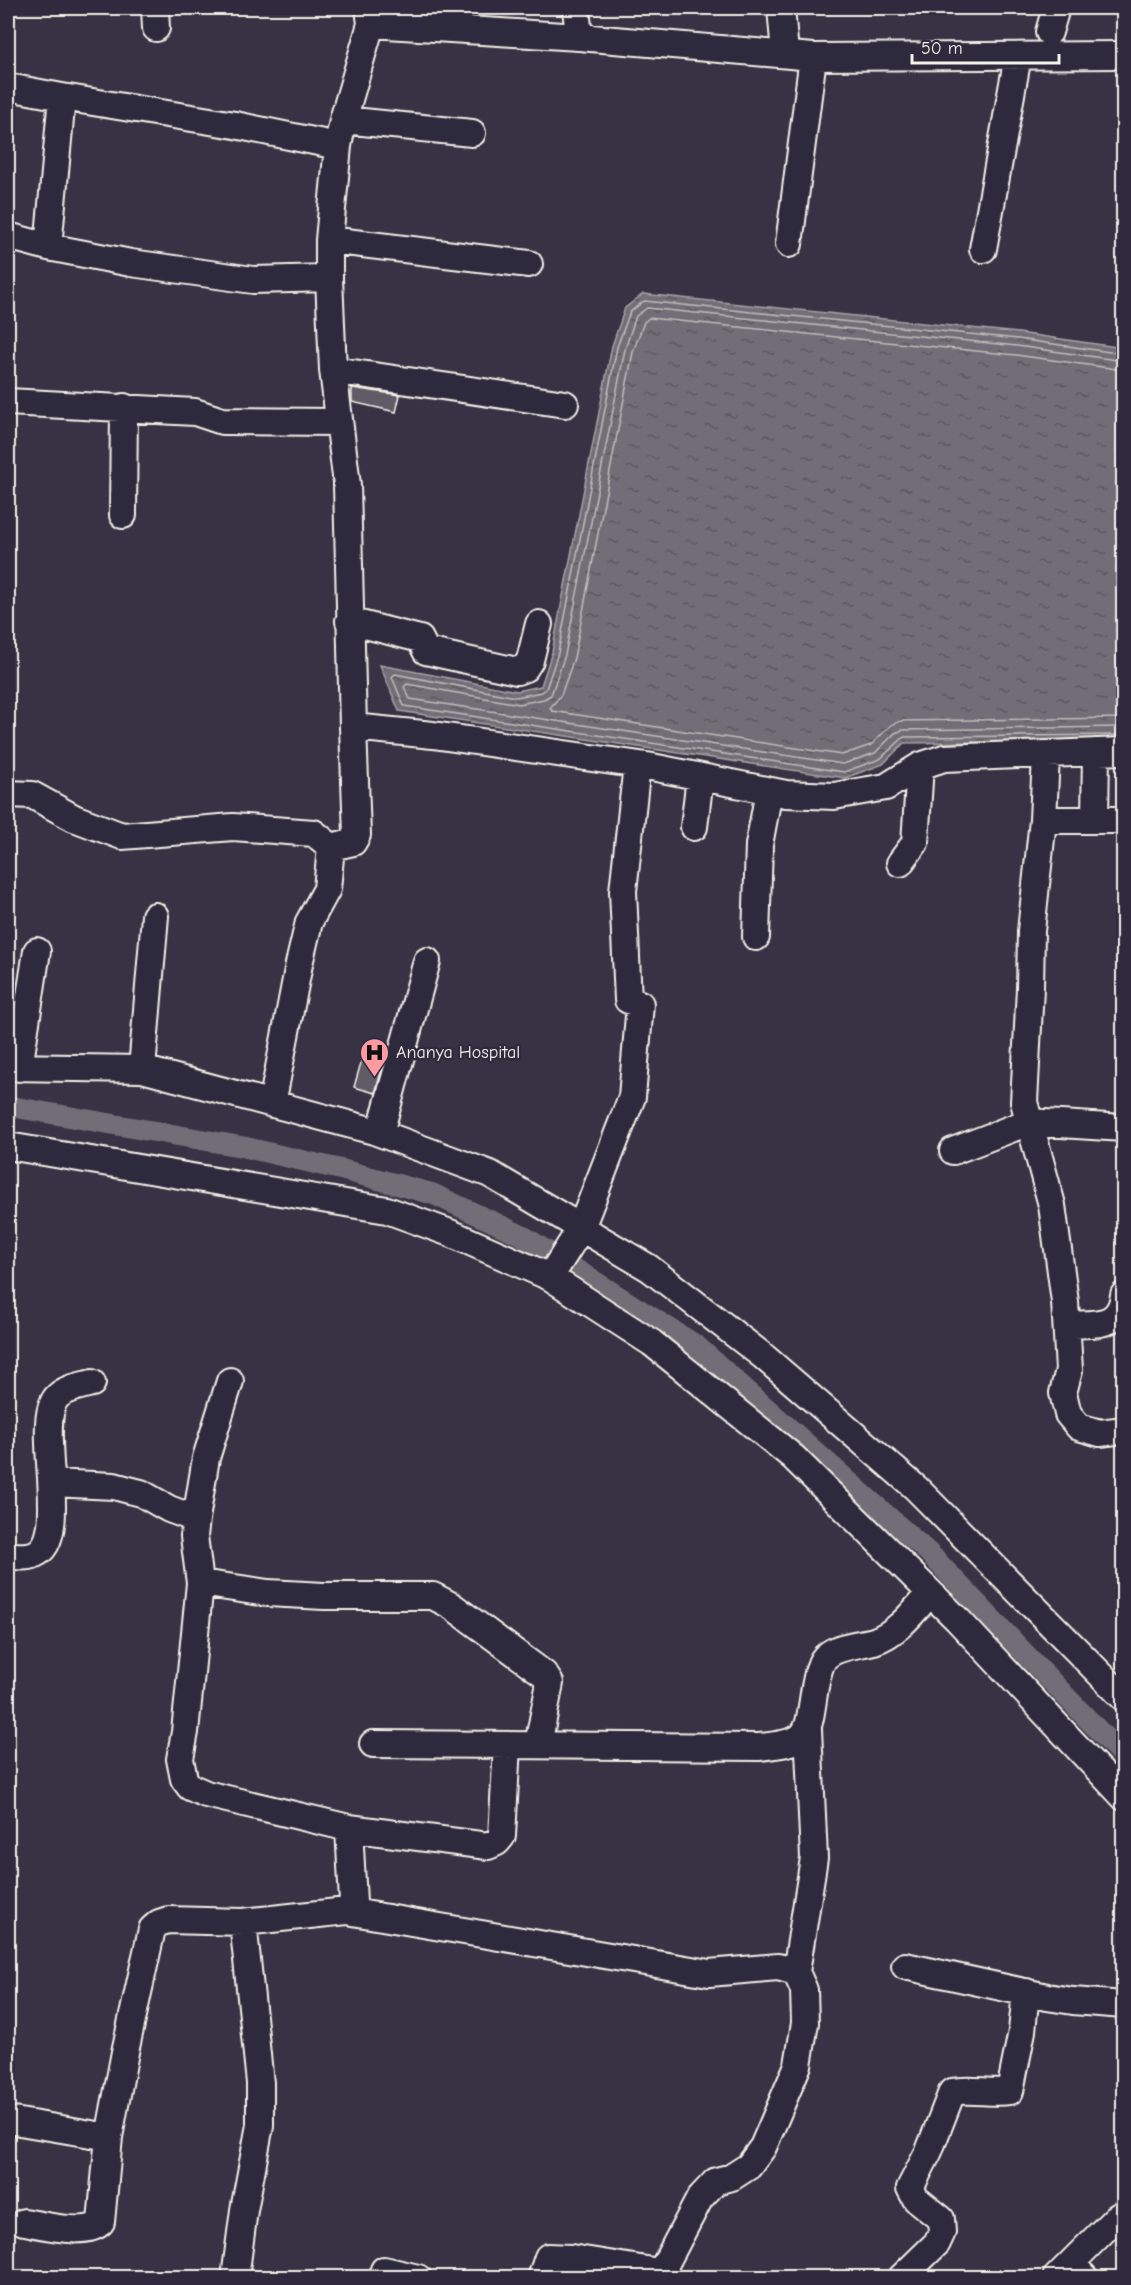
<svg xmlns="http://www.w3.org/2000/svg" width="1131" height="2285" font-family="'Comic Neue',sans-serif">
<style>
.water{fill:url(#water-ripples);stroke:#a6a2a4;stroke-width:1.5}
.lines{fill:none;stroke-linecap:round;stroke-linejoin:round}
.shore{stroke:#c0bdbb;stroke-width:1.5}
.canal{stroke:#726e77;stroke-width:21}
.building{fill:#5f5c67;stroke:#f4f1e8;stroke-width:1.5}
.minor-casing{stroke:#f4f1e8;stroke-width:30}
.minor{stroke:#2f2a3d;stroke-width:26}
.labels{text-anchor:middle;stroke-width:5;stroke-linejoin:round;paint-order:stroke}
.poi-label{font-size:18px;fill:#f4f1e8;stroke:#2f2a3d;text-anchor:start}
</style>
<defs>
<pattern id="water-ripples" width="26" height="14" patternUnits="userSpaceOnUse" patternTransform="scale(1.5)"><rect width="26" height="14" fill="#726e77"/><path d="M2 4q2-2 4 0t4 0M15 11q2-2 4 0t4 0" fill="none" stroke="#5b595c"/></pattern>
</defs>
<rect width="100%" height="100%" fill="#373244"/>
<filter id="ink" filterUnits="userSpaceOnUse"><feTurbulence type="fractalNoise" baseFrequency=".0167" numOctaves="2"/><feDisplacementMap in="SourceGraphic" scale="12" xChannelSelector="R" yChannelSelector="G"/><feConvolveMatrix kernelMatrix="1 2 1 2 8 2 1 2 1" color-interpolation-filters="sRGB"/></filter>
<g filter="url(#ink)">
<path class="water" d="M643 294 1019 333 1123 348V740L904 743 883 764 845 778 399 711 380 665 517 691 541 686 552 652 612 346 625 308Z"/>
<g class="lines">
<path class="shore" d="M1124 354 1018 339 644 301 630 312 617 347 558 653 546 689 542 692 516 697 395 674 392 677 404 706 844 772 880 759 904 737 1124 735
M1124 361 1017 346 647 308 636 316 625 349 565 655 551 695 544 699 519 704 407 684 404 687 410 699 843 764 875 753 895 733 903 730 1124 727
M1124 370 1016 355 649 318 644 322 633 352 574 658 561 695 550 708 552 711 842 755 871 745 891 725 901 721 1124 718"/>
<path class="canal" d="M8 1106 244 1147 343 1170 433 1194 523 1236 697 1346 929 1553 1124 1757"/>
</g>
<path class="building" d="M352 388 400 395 396 412 352 402Z
M364 1052 385 1059 375 1093 354 1087Z"/>
<g class="lines">
<defs>
<path id="minor" d="M155 8 156 28
M369 8 371 24 343 120 338 146 329 240V278L333 370 347 485 353 727 433 735 647 766 786 794 834 796 886 787 920 766 944 758 1124 751
M576 8 579 37
M781 8 785 53
M371 24 579 37 813 57 1124 55
M1049 32 1056 8
M8 87 62 97 48 247
M62 97 235 125 338 146
M343 120 472 133
M8 236 48 247 131 263 253 280 329 278
M329 240 529 264
M789 244 813 57
M983 249 1018 56
M333 370 565 404
M8 402 195 412 222 421 338 422
M123 515 124 407
M349 621 420 639 426 651 517 671 525 668 530 660 539 624
M1046 755 1043 820 1031 931 1030 988 1024 1102 1052 1205 1065 1302 1069 1370 1063 1393 1068 1414 1079 1427 1100 1433 1124 1430
M8 794 32 795 74 818 122 836 233 827 314 833 331 847
M1043 820H1124
M1095 820 1096 752
M694 827 700 777
M900 863 915 843 920 766
M756 937 759 845 769 791
M8 1067 142 1069 374 1131 490 1174 649 1268 763 1356 916 1488 1124 1698
M19 1068 37 951
M142 1069 155 916
M272 1104 299 964 309 922 327 889 331 847 353 842 357 835 353 727
M380 1133 427 961
M8 1146 387 1210 450 1233 550 1277 652 1343 793 1457 958 1620 1124 1797
M953 1151 1029 1122 1124 1128
M550 1277 581 1228 632 1097 640 1004 628 1000 623 891 637 765
M1067 1325C1094 1323 1120 1329 1124 1295
M230 1381 206 1458 196 1519 194 1536 200 1583 185 1732 180 1759 184 1779 190 1787 206 1794 349 1828 488 1846 497 1842 502 1836 507 1745
M52 1483 114 1486 129 1490 141 1493 169 1509 196 1519
M8 1555C16 1556 27 1558 35 1554 73 1538 32 1419 58 1396 66 1388 81 1386 92 1383
M200 1583 268 1593 324 1596H433L452 1606 544 1674 550 1683 538 1745
M373 1744 759 1747C812 1742 807 1736 815 1687 817 1678 818 1668 823 1660 832 1646 859 1645 874 1641 898 1633 914 1611 930 1593
M347 1911 709 1973 778 1967 796 1972 804 1990 805 2023 798 2065 763 2147 749 2166 732 2177 716 2181 700 2198 658 2278
M905 1966 1047 1997 1073 2001 1124 2005
M796 1972 814 1858 808 1729
M8 2120 109 2137
M24 2222C44 2225 87 2237 101 2222L109 2137 125 2052 152 1929 159 1923 168 1920 243 1922 347 1911 353 1902 349 1828
M1071 2263 1116 2218 1124 2213
M384 2270 418 2278
M235 2278 244 2210 260 2125V2083L243 1922
M541 2278 548 2257 571 2258 659 2272
M901 2278 937 2243 942 2232 941 2219 916 2199 910 2188 929 2151 952 2092C971 2088 991 2094 1010 2091L1022 2031 1026 1992
M1056 2278 1071 2263 1085 2278"/>
</defs>
<use href="#minor" class="minor-casing"/>
<use href="#minor" class="minor"/>
</g>
</g>
<defs>
<symbol id="hospital-pin" viewBox="-11 -11 22 30"><path d="M0 17L-7.5 6A9.5 9.5 0 1 1 7.5 6Z" fill="#ff9aa2" stroke="#2f2a3d"/><path d="M-5-5h3v3.5h4V-5h3V5h-3V1.5h-4V5h-3Z" fill="#111"/></symbol>
</defs>
<g fill-rule="evenodd">
<use href="#hospital-pin" x="358" y="1036" width="33" height="45"/>
</g>
<g class="labels">
<g class="poi-label">
<text x="396" y="1058">Ananya Hospital</text>
</g>
</g>
<rect width="1131" height="2285" fill="none" stroke="#2f2a3d" stroke-width="30"/>
<rect x="15" y="15" width="1101" height="2255" fill="none" stroke="#f4f1e8" stroke-width="2" filter="url(#ink)"/>
<path d="M912 54v9h147v-9" fill="none" stroke="#f4f1e8" stroke-width="3"/>
<text x="921" y="54" font-size="18" fill="#f4f1e8" stroke="#2f2a3d" stroke-width="4.5" paint-order="stroke">50 m</text>
</svg>
